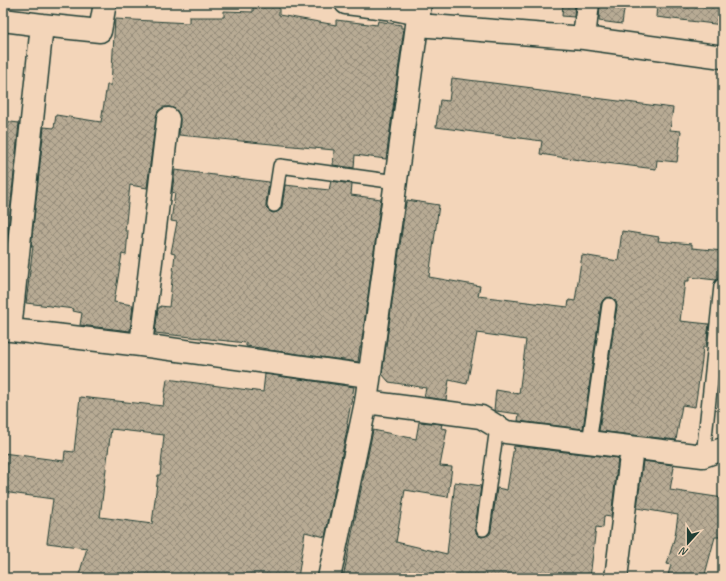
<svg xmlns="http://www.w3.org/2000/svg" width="726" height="581" font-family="Caveat,sans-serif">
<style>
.building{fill:url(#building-cross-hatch);stroke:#1f3d34;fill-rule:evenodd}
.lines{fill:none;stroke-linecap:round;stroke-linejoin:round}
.lane-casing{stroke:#1f3d34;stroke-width:16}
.street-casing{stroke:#1f3d34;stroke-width:25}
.lane{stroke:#f3d5b9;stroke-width:13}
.street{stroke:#f3d5b9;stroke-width:22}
</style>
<defs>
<pattern id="building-cross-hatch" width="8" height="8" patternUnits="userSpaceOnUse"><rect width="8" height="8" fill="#b8ab94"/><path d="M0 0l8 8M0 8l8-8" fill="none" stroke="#958c7a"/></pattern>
</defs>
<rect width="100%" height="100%" fill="#f3d5b9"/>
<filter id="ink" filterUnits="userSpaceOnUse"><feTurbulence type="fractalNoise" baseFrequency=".025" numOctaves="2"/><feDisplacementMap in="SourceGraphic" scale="8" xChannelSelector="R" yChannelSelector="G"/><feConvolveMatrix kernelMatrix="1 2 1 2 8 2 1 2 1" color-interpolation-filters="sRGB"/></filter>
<g filter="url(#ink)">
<path class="building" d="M563 3H575L574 17 562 16Z
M600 3H625L622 24 599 21Z
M657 3H723V25L656 17Z
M253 7H279V15L336 25V20L377 25 378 21 401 25V28H404L386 159 355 155 354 168 333 165 334 150 179 135 180 120 179 114 175 109 169 107H163L158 111 156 118 147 188 130 185 125 231H128L126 255 122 254 114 302 133 305 130 331 80 325 82 313 73 311 74 309 26 303 33 246H31L44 127 54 128 56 115 101 122 107 85H111L115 19 189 23V17H224V11L253 12Z
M452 78 533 88V90L673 108 670 130 681 131 677 162 657 160 656 169 606 163V164L540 154 542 141 436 127 440 100 449 101Z
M3 121 19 123 7 242H3Z
M175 170 269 182 266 204V208L269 211 273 213 277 212 280 210 282 207 285 185 329 190 331 181 352 184 351 195 381 199 361 347H360L358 362 268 350V349L246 346V343L155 333 158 308H160V306L169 307 175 254 171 253 177 222 171 221 175 193 172 192Z
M407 200 439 205 429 277 480 286 478 296 568 307 569 300 575 301 582 255 618 261 622 231 659 237 658 241 692 244V248L723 251V275H720V278L716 280 689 277V281H685L680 321 709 324 706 347H703L702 360 695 407 682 405 676 440 599 431 617 306 616 302 614 299 611 297 606 298 603 300 601 304 583 429 518 421 519 414 496 411 494 410 496 390 519 394 526 340 477 333 467 384 449 380 446 400 424 397 426 388 389 382 382 374 406 202H407Z
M265 374 354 387 347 424 348 425 325 537 305 532 298 578H78L87 548 47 543 53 499 3 492V453L64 461 65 451 74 452 80 397 163 406 167 379 263 392ZM111 429 164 435 160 475H158L152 524 100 517Z
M419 422 442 424 441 428 447 429 440 466 452 467 448 497 405 490 396 542 447 554 455 482 481 486 475 528 476 532 478 536 482 537 486 536 490 534 491 530 497 488 507 490 514 446 618 458 611 517 604 516 603 528 596 527 590 578H343L373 430 416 439Z
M643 461 673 465V466L674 467 670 490 723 498V537H715L704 578H667L671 565 667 564 675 536 678 515 637 508Z"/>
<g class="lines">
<defs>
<path id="lane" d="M274 205 280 166 396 182
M589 443 609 305
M703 456 721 286
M483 529 497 427"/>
<path id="street" d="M346 3 394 9 419 14
M3 20 42 25 100 31 105 3
M418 25 584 38 723 57
M584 38 588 3
M3 329 141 345 369 376
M10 330 42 25
M141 345 168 119
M366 402 481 417 506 432 703 456 723 449
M329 578 366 402 420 3
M616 578 632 448"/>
</defs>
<use href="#lane" class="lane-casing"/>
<use href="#street" class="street-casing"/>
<use href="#lane" class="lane"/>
<use href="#street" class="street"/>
</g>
</g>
<rect width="726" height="581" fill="none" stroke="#f3d5b9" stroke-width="16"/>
<rect x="8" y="8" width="710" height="565" fill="none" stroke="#1f3d34" stroke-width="1.5" filter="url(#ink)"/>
<g transform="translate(688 543) rotate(201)" stroke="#f3d5b9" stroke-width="3" paint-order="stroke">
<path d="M0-3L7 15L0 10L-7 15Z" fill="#1f3d34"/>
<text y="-6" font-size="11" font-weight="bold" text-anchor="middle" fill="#1f3d34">N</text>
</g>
</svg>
